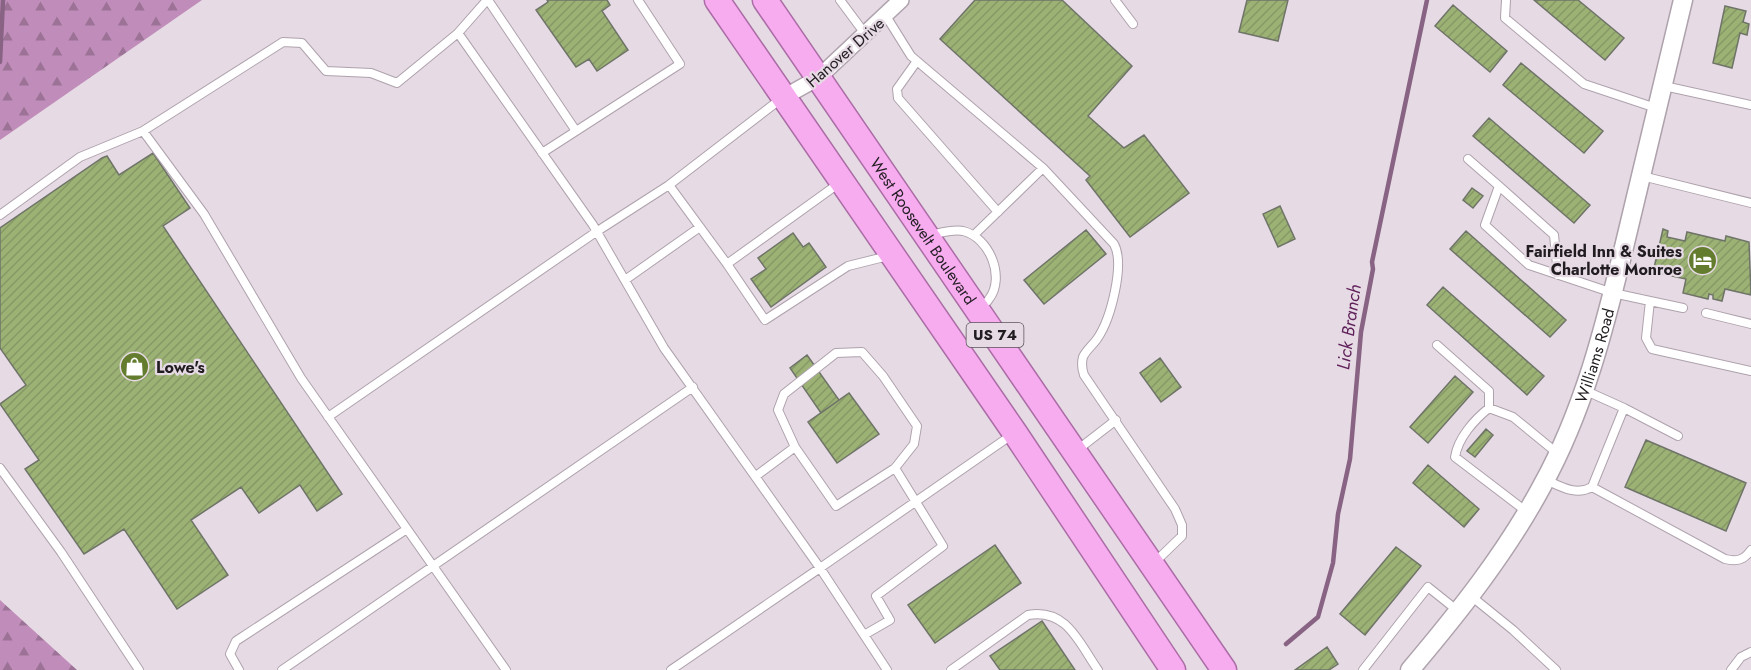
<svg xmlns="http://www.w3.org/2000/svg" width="1751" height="670" font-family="Jost,sans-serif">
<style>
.forest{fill:url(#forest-firs)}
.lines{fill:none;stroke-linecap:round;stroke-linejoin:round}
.stream{stroke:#886383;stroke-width:4.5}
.building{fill:url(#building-hatch);stroke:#6f7468;stroke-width:1.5}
.service-casing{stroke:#aea2ac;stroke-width:10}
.minor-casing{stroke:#aea2ac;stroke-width:18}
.tertiary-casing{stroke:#aea2ac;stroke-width:21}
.trunk-casing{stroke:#ab6da5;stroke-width:27}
.service{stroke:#fff;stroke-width:8}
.minor{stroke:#fff;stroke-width:15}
.tertiary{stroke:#fff;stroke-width:18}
.trunk{stroke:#f8acf0;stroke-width:24}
.labels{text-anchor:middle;stroke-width:4.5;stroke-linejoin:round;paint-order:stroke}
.shield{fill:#e6dae4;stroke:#5b555b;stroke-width:1.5}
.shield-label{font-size:15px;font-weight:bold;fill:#201c20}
.street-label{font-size:16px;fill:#201c20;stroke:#e6dae4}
.poi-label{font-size:16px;font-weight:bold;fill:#201c20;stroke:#e6dae4;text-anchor:end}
.water-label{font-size:18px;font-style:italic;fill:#60225b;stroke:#e6dae4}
</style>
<defs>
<pattern id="forest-firs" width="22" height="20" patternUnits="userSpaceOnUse" patternTransform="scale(1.5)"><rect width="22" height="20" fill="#c08dba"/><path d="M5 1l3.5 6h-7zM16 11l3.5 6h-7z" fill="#9c7297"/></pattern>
<pattern id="building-hatch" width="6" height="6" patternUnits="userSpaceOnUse" patternTransform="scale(1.5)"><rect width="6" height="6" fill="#9cb275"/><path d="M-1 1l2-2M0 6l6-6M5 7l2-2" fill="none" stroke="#869865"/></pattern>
</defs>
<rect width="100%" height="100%" fill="#e6dae4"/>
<path class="forest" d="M0 0H202L0 140Z
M0 600 77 670H0Z"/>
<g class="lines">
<path class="stream" d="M0 62 3 0
M1286 644 1318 617 1333 563 1338 514 1350 459 1361 332 1373 269 1372 262 1427 0"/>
</g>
<path class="building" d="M547 0H607L610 5 602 11 628 50 597 71 589 59 576 67 536 10 548 2Z
M975 0H1062L1132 66 1088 116 1124 148 1144 135 1189 193 1130 237 1086 180 1090 176 940 39Z
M1247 0H1288L1278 41 1239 32Z
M1534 0H1578L1624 38 1605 60Z
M1453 5 1507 51 1490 72 1435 26Z
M1725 6 1746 11 1743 22 1749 24 1747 35 1740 33 1732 68 1713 63Z
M1521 63 1603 131 1584 153 1503 85Z
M1489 118 1590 205 1574 223 1473 136Z
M153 153 190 208 163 226 342 494 317 511 300 485 259 513 241 487 191 520 228 575 177 609 124 529 84 554 25 469 39 460 0 404 26 385 0 348V228L102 158 107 156 119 175Z
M1472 188 1483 196 1473 208 1463 200Z
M1280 206 1295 239 1278 247 1263 214Z
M1663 229 1668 231 1667 237 1685 241 1687 232 1725 241 1726 236 1749 242 1751 295 1725 289 1722 301 1713 299V295L1709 294 1708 299 1683 293 1686 279 1653 272Z
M1086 230 1106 254 1044 304 1024 280Z
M1466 231 1566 320 1550 337 1450 249Z
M793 233 803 247 809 243 826 267 771 307 751 279 766 269 758 258Z
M1443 287 1544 376 1527 395 1427 305Z
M807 355 839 400 821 413 790 368Z
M1160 358 1181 387 1161 402 1140 373Z
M1455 376 1473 392 1428 443 1410 427Z
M849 393 879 434 837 463 808 422Z
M1486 429 1493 435 1475 457 1467 451Z
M1646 440 1746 483 1726 531 1625 487Z
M1428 465 1479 509 1464 527 1413 483Z
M995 545 1021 583 935 643 908 605Z
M1396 547 1421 566 1365 635 1340 614Z
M1042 621 1075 670H1000L990 656Z
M1327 647 1338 664 1329 670H1295Z"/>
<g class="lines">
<defs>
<path id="service" d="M488 0 576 131
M840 0 866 35
M1115 0 1133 24
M1506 0 1505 18 1584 84 1656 108
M886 16 911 56 1043 168 974 235
M458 33 487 0
M917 61 897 89 898 98 998 212
M1664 86 1751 105
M542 153 680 64 638 0
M1468 159 1499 186
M1043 168 1114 244C1125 264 1111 319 1097 339 1093 345 1086 350 1083 357 1081 364 1082 369 1084 375L1175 509 1182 525V536L1155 562
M1642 176 1751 203
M669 185 782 98
M0 215 80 157 143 131
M930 235C940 233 953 229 963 231 989 237 1006 277 989 299 987 303 982 306 978 309
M727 264 765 320 848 266 888 256
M1558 275 1554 235 1499 186 1485 225 1529 265 1613 293 1650 301 1646 338 1652 349 1751 371
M625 280 700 227
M1650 301 1683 308
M1706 313 1751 324
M1437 345 1489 391V408
M1624 408 1678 436
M328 417 596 232 669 185 727 264 838 184
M795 447 778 410 784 394 836 353 862 352 883 376 917 426 914 444 895 468
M1076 451 1116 420
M0 468 61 552 139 670
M756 476 795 447 836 506 895 468 943 546 876 596 890 620 864 635
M1546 480C1562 487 1576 496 1592 487L1624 408 1584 390
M1592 487 1725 559C1737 562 1744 560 1751 550
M1527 512 1455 457C1458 438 1474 420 1489 408L1513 417 1557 453
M1471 596 1513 630 1556 670
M239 670 230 654 236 641 407 529
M282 670 693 387
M506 670 301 378 204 214 143 131 283 42 302 43 326 71 371 73 397 83 458 33 593 225 664 348 820 568 1013 434
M671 670 820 568 887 670
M951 670 1028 615C1067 608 1079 643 1098 670
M1363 670 1428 587 1458 611
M1731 670 1741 657 1751 652"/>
<path id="minor" d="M784 97 818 78 901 0"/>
<g id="tertiary">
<path id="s1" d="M1410 670C1459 612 1506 553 1542 486 1584 410 1605 326 1625 243 1645 162 1664 81 1683 0"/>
</g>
<g id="trunk">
<path d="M717 0 1015 433 1173 670"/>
<path id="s2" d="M765 0 1224 670"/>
</g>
</defs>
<use href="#service" class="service-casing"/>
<use href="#minor" class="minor-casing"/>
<use href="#tertiary" class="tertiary-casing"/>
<use href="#trunk" class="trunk-casing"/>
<use href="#service" class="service"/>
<use href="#minor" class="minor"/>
<use href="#tertiary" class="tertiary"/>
<use href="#trunk" class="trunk"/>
</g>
<defs>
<symbol id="hotel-disc" viewBox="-11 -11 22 22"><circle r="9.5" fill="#647c2e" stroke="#e6dae4"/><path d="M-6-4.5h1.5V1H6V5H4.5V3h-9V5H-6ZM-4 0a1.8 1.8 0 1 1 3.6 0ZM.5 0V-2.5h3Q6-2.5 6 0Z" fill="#fff"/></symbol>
<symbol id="shop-disc" viewBox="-11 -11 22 22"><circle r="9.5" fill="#647c2e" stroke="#e6dae4"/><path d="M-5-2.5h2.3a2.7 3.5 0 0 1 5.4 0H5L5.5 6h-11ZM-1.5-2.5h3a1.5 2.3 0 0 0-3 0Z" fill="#fff"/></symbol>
</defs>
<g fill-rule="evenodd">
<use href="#hotel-disc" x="1686" y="244" width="33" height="33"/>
<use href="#shop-disc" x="118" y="350" width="33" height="33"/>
</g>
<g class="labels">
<rect class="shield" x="966.5" y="323" width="57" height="24" rx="4.5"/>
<g class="shield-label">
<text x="995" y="340">US 74</text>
</g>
<g class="street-label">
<text transform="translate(845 52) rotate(-41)" y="6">Hanover Drive</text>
<text dy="6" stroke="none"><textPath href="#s2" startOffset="280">West Roosevelt Boulevard</textPath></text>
<text dy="6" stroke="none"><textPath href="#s1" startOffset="368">Williams Road</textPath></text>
</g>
<g class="poi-label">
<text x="1682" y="257">Fairfield Inn &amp; Suites<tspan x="1682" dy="18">Charlotte Monroe</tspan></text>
<text x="156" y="373" text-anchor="start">Lowe's</text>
</g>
<g class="water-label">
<text transform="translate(1349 327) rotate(-82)" y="6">Lick Branch</text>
</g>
</g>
</svg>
